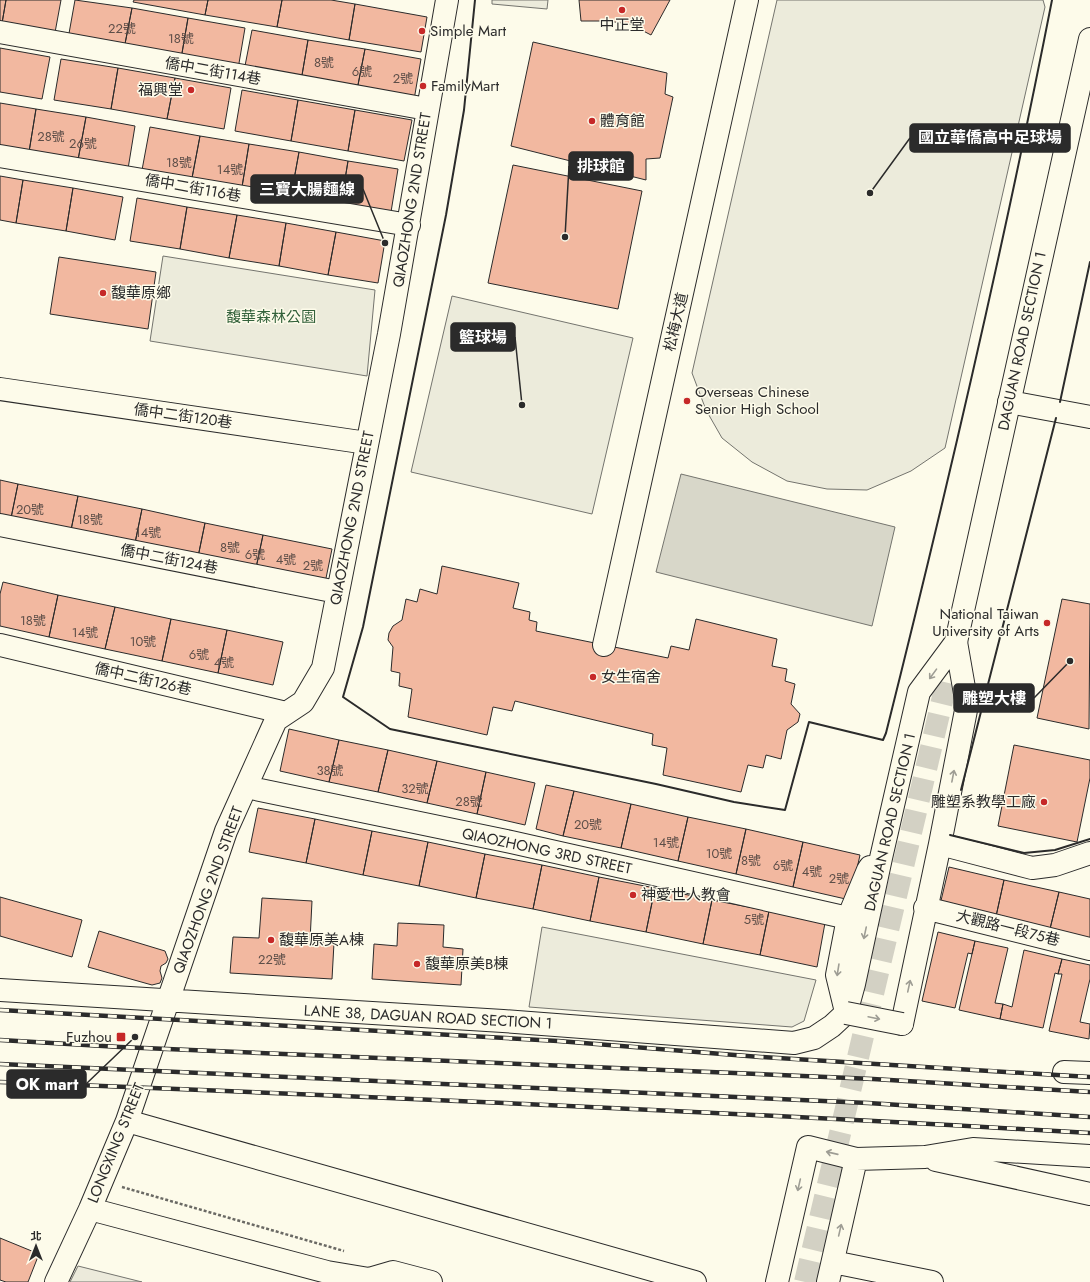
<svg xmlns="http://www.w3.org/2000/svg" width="1090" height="1282" font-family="Jost,'Noto Sans TC',sans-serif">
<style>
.green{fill:#ecebdb;stroke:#74746e}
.parking{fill:#eceadb;stroke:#74746e}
.water{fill:#d8d7c9;stroke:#74746e}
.building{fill:#f2b8a0;stroke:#2b2b2b}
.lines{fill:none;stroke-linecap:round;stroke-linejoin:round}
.major-tunnel{stroke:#d3d1c4;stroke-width:22;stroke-dasharray:22 11;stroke-linecap:butt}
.minor-casing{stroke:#2b2b2b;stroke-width:24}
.major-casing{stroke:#2b2b2b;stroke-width:24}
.path{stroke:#6a6964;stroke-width:2.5;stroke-dasharray:3 2;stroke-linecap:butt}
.minor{stroke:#fdfbea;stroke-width:22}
.major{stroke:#fdfbea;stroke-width:22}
.rail-casing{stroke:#2b2b2b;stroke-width:4.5}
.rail{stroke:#fdfbea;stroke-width:3;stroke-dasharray:9;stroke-linecap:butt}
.minor-bridge-casing{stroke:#2b2b2b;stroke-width:24;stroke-linecap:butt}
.minor-bridge{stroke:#fdfbea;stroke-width:22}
.wall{stroke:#2b2b2b;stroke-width:2}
.oneway{stroke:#9e9d94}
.poi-dot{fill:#c62828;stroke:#fdfbea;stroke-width:1.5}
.labels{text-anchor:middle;stroke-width:3;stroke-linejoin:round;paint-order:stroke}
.number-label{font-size:13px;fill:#5d4e48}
.poi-label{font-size:15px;fill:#2b2b2b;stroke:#fdfbea;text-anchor:start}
.street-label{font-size:15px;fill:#2b2b2b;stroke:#fdfbea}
.park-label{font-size:15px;fill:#34623c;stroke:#fdfbea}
.leader{fill:none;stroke:#2b2b2b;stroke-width:1.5}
.callout-dot{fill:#2b2b2b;stroke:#fdfbea;stroke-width:1.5}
.callout{fill:#2b2b2b;stroke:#2b2b2b;stroke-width:1.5}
.callout-label{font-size:16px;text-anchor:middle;font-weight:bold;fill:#fff}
</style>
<rect width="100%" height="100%" fill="#fdfbea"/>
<path class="green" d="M492 0H548L547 9 492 4Z
M777 0H1043L1045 7 945 448 911 471 867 490 827 489 787 481 752 462 722 438 706 410 692 373Z
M163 256 375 290 367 376 150 341Z
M452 296 633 338 592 514 411 472Z
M542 927 816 980 804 1021 792 1027 529 1007Z"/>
<path class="parking" d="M78 1266 142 1282H70Z"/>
<path class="water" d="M681 474 895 527 872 626 656 572Z"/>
<path class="building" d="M0 0H6L1 29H0Z
M6 0H61L54 38 1 29Z
M75 0 132 8 124 49 68 39Z
M134 0H208L205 15 133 2Z
M208 0H282L277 27 205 15Z
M282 0H331L355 4 349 40 277 27Z
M579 0H670L651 35 630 24 607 21H581Z
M355 4 427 17 421 52 349 40Z
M132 8 188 18 181 59 124 49Z
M188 18 245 28 238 69 181 59Z
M252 30 308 40 301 81 244 71Z
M308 40 365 49 357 90 301 81Z
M533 42 667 73 665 94 673 97 660 158 646 159V180L511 146Z
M0 48 50 57 42 99 0 92Z
M365 49 421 59 414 100 357 90Z
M61 59 118 68 111 109 54 100Z
M118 68 175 78 167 119 111 109Z
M175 78 231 88 224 129 167 119Z
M242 90 298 100 291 141 235 131Z
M298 100 355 110 348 151 291 141Z
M0 103 36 109 29 152 0 147Z
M36 109 86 117 78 160 29 152Z
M355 110 412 120 404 161 348 151Z
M86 117 135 126 128 169 78 160Z
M150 127 200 136 192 178 142 170Z
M200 136 249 144 242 187 192 178Z
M249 144 299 152 291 196 242 187Z
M299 152 348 161 341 204 291 196Z
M348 161 398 169 391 212 341 204Z
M513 165 642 191 618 309 488 283Z
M0 176 23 180 16 223 0 220Z
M23 180 73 188 66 231 16 223Z
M73 188 123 197 115 240 66 231Z
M137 198 187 207 180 249 130 241Z
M187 207 237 215 229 258 180 249Z
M237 215 286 223 279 266 229 258Z
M286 223 336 232 328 275 279 266Z
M336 232 385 241 378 283 328 275Z
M59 257 156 272 148 329 50 314Z
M0 480 18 484 11 518 0 516Z
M18 484 78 496 71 530 11 518Z
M78 496 142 509 135 543 71 530Z
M142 509 205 523 198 557 135 543Z
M205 523 263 535 256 568 198 557Z
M263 535 332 549 325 583 256 568Z
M442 566 519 583 513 608 530 612 529 620 537 622 536 631 668 658 671 646 689 650 696 619 777 639 772 666 787 669 785 681 795 684 791 704 800 714 798 722 787 730 781 759 766 755 763 768 748 765 741 792 663 775 667 748 652 745 653 734 515 701 512 711 493 707 487 735 408 717 412 689 399 686 400 673 391 671 393 647 388 640 389 633 393 626 402 620 406 599 417 602 420 589 437 594Z
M3 582 58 595 49 637 0 626V594Z
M58 595 115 607 105 649 49 637Z
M1062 599 1090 604 1089 729 1037 718Z
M115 607 171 619 162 661 105 649Z
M171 619 227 630 218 673 162 661Z
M227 630 283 642 273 685 218 673Z
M289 729 339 740 329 782 280 771Z
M339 740 388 750 378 792 329 782Z
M1014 745 1090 760V778L1077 842 998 826Z
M388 750 437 761 427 803 378 792Z
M437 761 486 772 477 814 427 803Z
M486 772 535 783 525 825 477 814Z
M546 785 574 791 563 836 536 829Z
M574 791 631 804 621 848 563 836Z
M631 804 688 817 678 861 621 848Z
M258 808 315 819 306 863 249 852Z
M688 817 746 829 736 874 678 861Z
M315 819 372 831 363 875 306 863Z
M746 829 803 842 793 887 736 874Z
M372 831 428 842 419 886 363 875Z
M428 842 485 854 476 898 419 886Z
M803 842 860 855 850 900 793 887Z
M485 854 542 865 533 909 476 898Z
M542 865 599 877 590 921 533 909Z
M949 867 1004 880 995 921 939 909Z
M599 877 655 888 646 932 590 921Z
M1004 880 1059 892 1049 933 995 921Z
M655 888 712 900 703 944 646 932Z
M1059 892 1090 899V943L1049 933Z
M0 897 82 920 72 957 0 936Z
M262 898 312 901 310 941 334 943 332 979 230 973 233 937 259 938Z
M712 900 769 911 760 955 703 944Z
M769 911 825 923 817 967 760 955Z
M398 923 444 925 443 947 463 949 461 985 372 979 374 944 397 946Z
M99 931 165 951 168 959 166 963 161 966 160 971 162 978 160 983 152 985 88 967Z
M938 932 975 941 972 954 968 953 955 1008 922 1001Z
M975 941 1008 948 995 1003 1003 1004 1000 1019 959 1010Z
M1024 950 1062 959 1058 974 1055 973 1043 1028 1000 1019 1003 1004 1012 1007Z
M1062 959 1090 965V979L1080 1022 1090 1024 1089 1039 1049 1031 1062 974H1058Z
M0 1238 39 1254 28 1282H6L0 1280Z"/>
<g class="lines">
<path class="major-tunnel" d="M805 1282 956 642"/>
<defs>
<path id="minor" d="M0 32 427 109
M0 156 409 225
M0 389 367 443
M1009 402 1090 417
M0 525 337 592
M0 645 286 713
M604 645 747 0
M246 787 511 842 848 918
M940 844 1032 868 1055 865 1090 853
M925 908 1090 949
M0 990 503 1021 794 1043 814 1038 832 1026 846 1013 854 984 881 858 919 692 956 642
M846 1012 837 975 848 918 868 870 870 867
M902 1024 940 844 967 705 956 642
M1064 1072 1090 1073
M127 1121 695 1282
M936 1160 1090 1194
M90 1209 327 1272 369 1279 393 1272 431 1282
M833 1262 932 1282
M56 1282 90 1209 127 1121 226 831 276 720 303 702 323 668 389 334 447 0
M777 1282 808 1147 856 1159 925 1157 973 1149 1090 1156
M828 1282 856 1159"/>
<path id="major" d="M956 642 1090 39"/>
</defs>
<use href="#minor" class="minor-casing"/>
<use href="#major" class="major-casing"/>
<path class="path" d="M122 1187 344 1251"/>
<use href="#minor" class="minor"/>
<use href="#major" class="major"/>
<defs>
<path id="rail" d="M0 1010 558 1041 760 1057 1090 1077
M0 1040 120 1047 873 1079 1090 1092
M0 1064 868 1103 1090 1117
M0 1082C363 1096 727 1112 1090 1133"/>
</defs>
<use href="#rail" class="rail-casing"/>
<use href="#rail" class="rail"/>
<defs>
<path id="minor-bridge" d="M846 1013 902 1024"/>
</defs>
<use href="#minor-bridge" class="minor-bridge-casing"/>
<use href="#minor-bridge" class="minor-bridge"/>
<path class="wall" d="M475 0 464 110 446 215 363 627 343 697 390 729 656 784 734 802 785 810 809 722 883 740 886 733C947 490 1004 246 1052 0
M1060 402 1090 262
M961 790 1056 418
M950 835 1024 853 1055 850 1090 839"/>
</g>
<defs><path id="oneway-shaft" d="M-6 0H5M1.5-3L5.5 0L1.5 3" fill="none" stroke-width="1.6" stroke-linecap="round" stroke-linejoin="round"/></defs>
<g class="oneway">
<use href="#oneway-shaft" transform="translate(933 674) rotate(126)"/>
<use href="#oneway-shaft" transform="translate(953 776) rotate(-79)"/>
<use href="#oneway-shaft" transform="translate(865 933) rotate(102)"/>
<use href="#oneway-shaft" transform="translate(838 970) rotate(99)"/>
<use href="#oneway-shaft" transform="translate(909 986) rotate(-78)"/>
<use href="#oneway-shaft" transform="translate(874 1018) rotate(12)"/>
<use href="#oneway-shaft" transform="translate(832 1153) rotate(-167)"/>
<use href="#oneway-shaft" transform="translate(799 1185) rotate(103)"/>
<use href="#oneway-shaft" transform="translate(840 1230) rotate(-77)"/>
</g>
<g class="poi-dot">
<circle cx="622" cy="10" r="4"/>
<circle cx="422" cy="31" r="4"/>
<circle cx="423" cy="86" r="4"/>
<circle cx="191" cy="90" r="4"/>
<circle cx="592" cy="121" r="4"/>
<circle cx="103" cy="293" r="4"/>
<circle cx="687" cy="401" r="4"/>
<circle cx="1047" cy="623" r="4"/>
<circle cx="593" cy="677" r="4"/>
<circle cx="1044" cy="802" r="4"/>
<circle cx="633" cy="895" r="4"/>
<circle cx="271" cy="940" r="4"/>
<circle cx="417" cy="964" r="4"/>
<rect x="116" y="1032" width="10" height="10" rx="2"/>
</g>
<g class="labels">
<g class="number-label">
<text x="122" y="33">22號</text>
<text x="181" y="43">18號</text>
<text x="324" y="67">8號</text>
<text x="362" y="76">6號</text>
<text x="403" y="83">2號</text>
<text x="51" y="141">28號</text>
<text x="83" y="148">26號</text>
<text x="179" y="167">18號</text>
<text x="230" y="174">14號</text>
<text x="30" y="514">20號</text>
<text x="90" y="524">18號</text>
<text x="148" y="537">14號</text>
<text x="230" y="552">8號</text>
<text x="255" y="559">6號</text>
<text x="286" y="564">4號</text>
<text x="313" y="570">2號</text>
<text x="33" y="625">18號</text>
<text x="85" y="637">14號</text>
<text x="143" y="646">10號</text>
<text x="199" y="659">6號</text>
<text x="224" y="667">4號</text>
<text x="330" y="775">38號</text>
<text x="415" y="793">32號</text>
<text x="469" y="806">28號</text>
<text x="588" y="829">20號</text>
<text x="666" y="847">14號</text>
<text x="719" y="858">10號</text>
<text x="751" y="865">8號</text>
<text x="783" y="870">6號</text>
<text x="812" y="876">4號</text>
<text x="839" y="883">2號</text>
<text x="754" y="924">5號</text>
<text x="272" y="964">22號</text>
</g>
<g class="poi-label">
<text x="622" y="30" text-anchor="middle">中正堂</text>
<text x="430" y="36">Simple Mart</text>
<text x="431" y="91">FamilyMart</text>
<text x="183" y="95" text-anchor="end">福興堂</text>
<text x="600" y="126">體育館</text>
<text x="111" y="298">馥華原鄉</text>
<text x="695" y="397">Overseas Chinese<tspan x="695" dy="17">Senior High School</tspan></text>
<text x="1039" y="619" text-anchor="end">National Taiwan<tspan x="1039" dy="17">University of Arts</tspan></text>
<text x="601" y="682">女生宿舍</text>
<text x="1036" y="807" text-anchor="end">雕塑系教學工廠</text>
<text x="641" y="900">神愛世人教會</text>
<text x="279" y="945">馥華原美A棟</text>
<text x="425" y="969">馥華原美B棟</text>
<text x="112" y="1042" text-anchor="end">Fuzhou</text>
</g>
<g class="street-label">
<text transform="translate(213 71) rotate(10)" y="5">僑中二街114巷</text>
<text transform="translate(193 188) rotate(10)" y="5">僑中二街116巷</text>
<text transform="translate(412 200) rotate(-81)" y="5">QIAOZHONG 2ND STREET</text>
<text transform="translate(676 322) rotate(-77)" y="5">松梅大道</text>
<text transform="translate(1022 341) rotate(-78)" y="5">DAGUAN ROAD SECTION 1</text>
<text transform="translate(183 416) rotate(8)" y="5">僑中二街120巷</text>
<text transform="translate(352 518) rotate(-79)" y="5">QIAOZHONG 2ND STREET</text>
<text transform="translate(169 559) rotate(11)" y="5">僑中二街124巷</text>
<text transform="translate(143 679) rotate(13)" y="5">僑中二街126巷</text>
<text transform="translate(890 822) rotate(-77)" y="5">DAGUAN ROAD SECTION 1</text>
<text transform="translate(547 851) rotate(12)" y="5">QIAOZHONG 3RD STREET</text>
<text transform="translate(208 890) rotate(-70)" y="5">QIAOZHONG 2ND STREET</text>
<text transform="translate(1008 928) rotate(14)" y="5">大觀路一段75巷</text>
<text transform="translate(428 1017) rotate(3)" y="5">LANE 38, DAGUAN ROAD SECTION 1</text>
<text transform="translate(116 1143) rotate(-68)" y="5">LONGXING STREET</text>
</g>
<g class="park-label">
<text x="271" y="322">馥華森林公園</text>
</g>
</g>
<path class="leader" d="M870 193L910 138M565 237L569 166M385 243L363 189M522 405L515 337M1070 661L1034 698M135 1037L86 1084"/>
<g class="callout-dot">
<circle cx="870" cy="193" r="4"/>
<circle cx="565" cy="237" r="4"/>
<circle cx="385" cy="243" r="4"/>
<circle cx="522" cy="405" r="4"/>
<circle cx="1070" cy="661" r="4"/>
<circle cx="135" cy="1037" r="4"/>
</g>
<g class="callout">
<rect x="910" y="124" width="160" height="28" rx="4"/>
<rect x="569" y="152" width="64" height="28" rx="4"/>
<rect x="251" y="175" width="112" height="28" rx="4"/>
<rect x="451" y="323" width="64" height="28" rx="4"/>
<rect x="954" y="684" width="80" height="28" rx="4"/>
<rect x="7" y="1070" width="79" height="28" rx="4"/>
</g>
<g class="callout-label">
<text x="990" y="143">國立華僑高中足球場</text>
<text x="601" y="172">排球館</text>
<text x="307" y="195">三寶大腸麵線</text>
<text x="483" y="343">籃球場</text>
<text x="994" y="704">雕塑大樓</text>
<text x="47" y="1090">OK mart</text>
</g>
<g transform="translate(36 1246)" stroke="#fdfbea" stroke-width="3" paint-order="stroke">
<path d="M0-3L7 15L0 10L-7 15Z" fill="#2b2b2b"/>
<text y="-6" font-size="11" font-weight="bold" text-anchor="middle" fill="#2b2b2b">北</text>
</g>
</svg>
